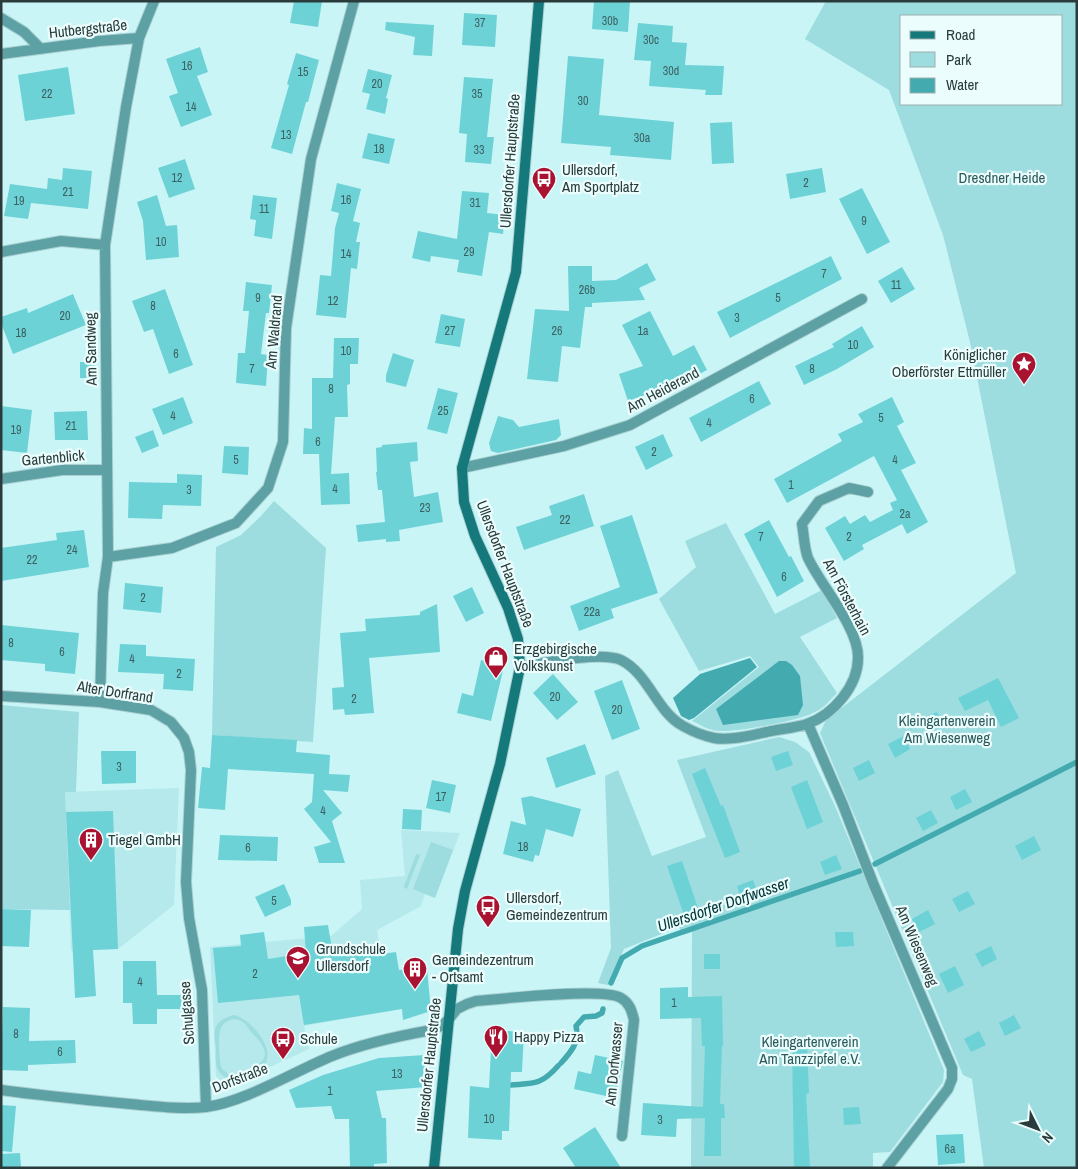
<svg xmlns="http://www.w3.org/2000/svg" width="1078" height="1169" font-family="'Archivo Narrow',sans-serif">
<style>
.built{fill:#b5e9eb}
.green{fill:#9ddcdf;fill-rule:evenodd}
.water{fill:#43abb0}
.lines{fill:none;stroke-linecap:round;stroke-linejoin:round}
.stream{stroke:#43abb0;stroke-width:5.5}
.building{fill:#6dd2d6}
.minor-casing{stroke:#aad0d2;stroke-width:12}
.secondary-casing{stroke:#aad0d2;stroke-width:12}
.minor{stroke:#5da1a4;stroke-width:10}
.secondary{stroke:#15797c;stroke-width:10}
.labels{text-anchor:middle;stroke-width:4.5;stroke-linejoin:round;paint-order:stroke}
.number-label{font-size:12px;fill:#3b6162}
.street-label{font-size:15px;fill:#2a3b3c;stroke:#ecfdfd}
.poi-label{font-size:15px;fill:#2a3b3c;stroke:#ecfdfd;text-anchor:start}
.park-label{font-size:15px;fill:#2c595b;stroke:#ecfdfd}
.water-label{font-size:16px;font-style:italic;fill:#033638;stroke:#ecfdfd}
</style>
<rect width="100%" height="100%" fill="#caf5f7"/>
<path class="built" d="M179 788 174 905 118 949 71 951 65 792Z
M401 830 460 833 435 898 425 894 421 906 377 930 390 1011 304 1026 309 1049 227 1087 216 1076 210 947 331 936 362 909 360 880 405 876Z"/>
<path class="green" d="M826 1H1077V1168H984L972 1079 963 1075 820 733 826 720 1016 573 970 342 943 235 889 90 805 39ZM902 16H1062V104H902Z
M274 501 326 548 313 742 212 735 216 547 241 535 261 516Z
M726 523 775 614 822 590 837 618 800 637 837 693C831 699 825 707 817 711 800 721 738 732 718 731 708 730 701 725 692 721L759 667 750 656 699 671 659 599 696 567 685 541Z
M1 705 79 712 76 792H65L70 910 1 909Z
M779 737 795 742 809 752 835 806 944 1070 943 1082 890 1152 873 1153V1168H691L692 932 682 935 679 927 624 949 608 985 598 983 611 948 605 776 618 770 652 856 706 837 677 760Z
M431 842 453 850 435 898 413 889Z
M416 854 420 855 407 889 404 887Z
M234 1015C250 1018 280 1052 262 1067 251 1076 227 1087 218 1070 215 1065 216 1054 216 1048 215 1040 213 1031 217 1025 221 1019 227 1017 234 1015ZM234 1019C244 1020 247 1026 252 1033 257 1038 264 1045 265 1053 266 1064 242 1077 232 1075 227 1074 225 1071 222 1069 219 1062 220 1055 219 1048 219 1034 218 1022 234 1019Z"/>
<path class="water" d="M750 658 757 667 694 718 689 720 681 716 673 698 700 674Z
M779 661H786L792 665 800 676 803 705 798 715 723 725 716 709Z"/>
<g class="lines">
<path class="stream" d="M875 864 1077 762
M611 983 622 958 642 946 860 871
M561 1063C571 1052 580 1042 576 1026L584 1017 596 1016 602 1013 603 1009
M511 1085C535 1083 541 1085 558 1066"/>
</g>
<path class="building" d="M294 1H322L318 27 290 23Z
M594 1H630L628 32 592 29Z
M464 13 497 15 495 47 462 45Z
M386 22 434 25 432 56 413 55 415 37 385 30Z
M638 23 673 26 672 42 687 43 685 65 724 66 722 95H705L706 90 649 86 651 61 634 60Z
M200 47 208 72 197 76 212 115 181 127 169 96 178 93 166 59Z
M296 53 319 60 308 102H306L292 154 271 148 289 85 287 84Z
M568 56 604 59 599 115 674 122 671 160 610 155 611 147 561 143Z
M68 67 75 114 25 121 18 75Z
M368 69 392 75 386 98 388 99 385 114 366 109 370 94 362 92Z
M464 77 493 79 487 137H494L491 164 465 162 467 134 459 133Z
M732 122 734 163 712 164 710 123Z
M368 133 395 139 389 164 362 158Z
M185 159 195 189 169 198 158 168Z
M63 168 92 171 88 209 31 203 28 219 4 216 10 184 47 189 48 178 62 180Z
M822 168 826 192 790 199 786 174Z
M337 183 361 189 353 221 360 223 356 242H360L357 269 351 268 346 318 316 315 320 275 331 276 335 228 339 213 331 211Z
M862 188 890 242 867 254 839 199Z
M462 191 489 193 487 213 505 215 503 234 489 232 482 276 457 272 459 260 431 256 430 262 412 258 418 231 457 239Z
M157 195 166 226 177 225 179 257 146 260 143 221 137 202Z
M253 195 277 198 272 239 254 236 256 220 250 219Z
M831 256 842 279 730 338 717 312Z
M647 263 656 280 639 288 645 300 592 303V307H585L580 348 562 346 558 382 527 379 535 309 569 311 568 266H592V281L616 280Z
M902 267 915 289 891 303 878 281Z
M246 282 272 285 269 313H266L261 354 268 355 266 386 236 383 238 353H245L249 311H243Z
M165 289 193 365 169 374 153 329 144 332 132 301Z
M73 294 86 325 13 354 1 323V317L27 308 28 313Z
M650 311 673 356 694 345 707 370 688 380 628 401 619 374 643 366 622 325Z
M441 314 465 319 460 347 435 343Z
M862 326 874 347 837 369 804 385 795 366 834 347 832 344Z
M334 338H359L358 364H350V384L347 385 348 417H335L331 474 349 473 350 504 321 505 319 454H303L304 428 312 429V378H333Z
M393 353 414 360 406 387 386 382V375Z
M80 362H95V378H80Z
M759 381 771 404 701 442 689 418Z
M438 388 458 393 447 434 427 429Z
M183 397 193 423 163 435 152 409Z
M892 397 904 422 897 426 916 463 901 470 928 522 907 534 902 524 862 545 864 549 844 561 825 528 845 516 850 524 865 515 870 522 893 510 890 503 897 500 874 456 787 503 774 479 842 441 838 434 863 422 858 414Z
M1 406 32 410 27 453 1 450Z
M87 411 88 440H55L54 412Z
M498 416 513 420 519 427 559 419 561 435 556 440 498 453 491 451 489 443Z
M153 430 159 446 142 453 135 437Z
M663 434 673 456 646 470 635 447Z
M417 442 418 461 410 462 414 497 438 492 443 522 399 530 400 541 386 542V539L358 542 356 525 385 522 382 490H378L376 472H377L376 448 382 447V445Z
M224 446 249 447 248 475 222 473Z
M177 474 202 475 201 506 163 505 162 519 128 518 129 482 177 483Z
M584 494 594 526 524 550 516 527 552 515 549 506Z
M632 515 658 593 611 609 614 618 579 631 570 606 620 587 600 526Z
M769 520 789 557 791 556 804 581 777 597 744 534Z
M84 530 89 567 1 581V548L57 540 56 533Z
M125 583 163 587 161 613 123 609Z
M472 587 484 613 466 622 453 596Z
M437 604 440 652 369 658 374 713 345 715 344 709 333 710 332 688 344 687 340 633 366 631 365 619 420 615V612Z
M1 625 79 633 75 674 45 671V664L1 660Z
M120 644 146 645V656L195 659 193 691 163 689 164 674 118 672Z
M481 660 504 666 491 721 457 713 462 693 473 696Z
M553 674 578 702 557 720 533 693Z
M998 678 1019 718 1001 727 988 700 965 711 958 698Z
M622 680 640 729 612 740 594 691Z
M937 712 944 725 928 733 921 719Z
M212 735 297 740 296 752 330 755 329 774 350 775 348 792 323 790 342 813 332 821 345 863H319L314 847 331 842 304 809 312 802 314 774 228 769 225 810 198 808 202 767 210 768Z
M904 736 910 749 895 758 888 744Z
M585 744 596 774 556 788 546 758Z
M101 751H136V783L102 784Z
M788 751 793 765 776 771 771 757Z
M869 760 875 773 859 781 853 768Z
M705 768 721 806 723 805 740 852 725 858 692 774Z
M432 780 456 785 450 813 426 808Z
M807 780 823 822 807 829 791 787Z
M965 789 972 802 956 810 950 797Z
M531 796 581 809 573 837 546 829 539 856 535 855 533 862 503 854 511 821 526 825 521 798Z
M403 809 422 810 421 830 402 829Z
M931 810 938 823 923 831 916 818Z
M113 811 118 949 93 950 96 996 75 998 66 812Z
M220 835 278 837 277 861 218 860Z
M1034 836 1041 850 1022 860 1015 846Z
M836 855 842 869 825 875 820 862Z
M682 861 700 914 685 918 667 866Z
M753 880 758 894 741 900 737 886Z
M284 884 291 900V905L265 917 255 897Z
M968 891 975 904 959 912 952 899Z
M1 909 31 910 29 947 1 946Z
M928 910 935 924 919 932 912 919Z
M328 925 332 949 341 948 342 950 379 944 381 954 396 952 399 970 427 968 431 1011 403 1020 402 1009 304 1025 299 995 218 1003 213 948 241 946 240 935 264 932 268 959 306 953 304 927Z
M835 932H853L854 946 836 947Z
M991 946 997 959 982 967 975 954Z
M704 954H720V969H704Z
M123 961H156L157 995H189V1009H157V1024H133L132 1003H123Z
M955 966 964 985 948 993 939 974Z
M688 987V997L722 996 723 1046H722L720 1104H724L725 1118H721V1156H704L705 1118 677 1119 676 1137 641 1135 643 1103 703 1107 705 1046H702L701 1018 660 1019V988Z
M3 1007 30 1008 29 1041 75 1040 76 1063 28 1065V1071L1 1070Z
M1014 1015 1021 1028 1005 1036 999 1023Z
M492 1030 524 1032 522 1072H511L509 1131H502V1140L468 1138 470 1086 489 1088Z
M979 1031 986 1045 971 1052 964 1039Z
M807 1045 809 1093 806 1094 810 1168H794L792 1046Z
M425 1055 426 1087 376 1091 382 1118H386L387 1163 374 1164V1168H350L349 1119H335L331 1106 296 1108 289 1090 323 1075 379 1058Z
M595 1055 623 1061 615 1098 574 1089 578 1071 591 1074Z
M1 1105 16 1106 12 1152 1 1151Z
M859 1107 861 1124 844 1125 843 1108Z
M595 1127 621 1168H576L563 1148Z
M963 1134 965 1163 938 1165 936 1135Z
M20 1153 21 1168H1V1154Z"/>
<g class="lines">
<defs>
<path id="minor" d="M1 18 24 32 41 49
M1 54 99 41 139 38
M1 252 61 241 105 245
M462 468 564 446 630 425 862 299
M1 479 62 470H107
M108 557 172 548 236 523 268 488 283 442 286 328 311 159 354 1
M520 667C543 663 601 651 621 660 649 674 656 711 683 726 692 731 704 736 714 738 730 741 751 735 767 732 780 729 795 728 807 724 833 715 858 686 858 658 859 628 821 586 808 558 804 548 804 535 802 524L819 501 849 488 868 492
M1 696 100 702 151 710 171 722 184 738 189 752 191 770 186 882 189 918 202 990 206 1107
M100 702 103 593 108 557 105 245 126 107 139 38 154 1
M808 724 843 805 873 883 952 1068V1079L948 1089 887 1168
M1 1090C44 1096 87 1100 130 1104 154 1106 181 1110 206 1107 245 1102 295 1071 332 1056 364 1043 398 1036 432 1030L441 1026 449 1019 457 1009 467 1004 476 1001C502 999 604 987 621 998 630 1003 632 1012 634 1020L622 1136"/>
<path id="secondary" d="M434 1168 458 929 465 891 500 764 520 667 518 639 508 608 475 536 464 502 462 468 516 272 539 1"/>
</defs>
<use href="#minor" class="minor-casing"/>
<use href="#secondary" class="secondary-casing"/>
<use href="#minor" class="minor"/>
<use href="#secondary" class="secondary"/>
</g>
<defs>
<symbol id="bus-pin" viewBox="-11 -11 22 30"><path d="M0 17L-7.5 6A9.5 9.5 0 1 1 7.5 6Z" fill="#a91230" stroke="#ecfdfd"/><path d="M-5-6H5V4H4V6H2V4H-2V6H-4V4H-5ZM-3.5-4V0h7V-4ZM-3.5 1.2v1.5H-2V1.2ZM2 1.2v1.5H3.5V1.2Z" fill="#fff"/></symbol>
<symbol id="sight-pin" viewBox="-11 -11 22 30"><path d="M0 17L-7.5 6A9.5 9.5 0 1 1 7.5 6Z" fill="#a91230" stroke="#ecfdfd"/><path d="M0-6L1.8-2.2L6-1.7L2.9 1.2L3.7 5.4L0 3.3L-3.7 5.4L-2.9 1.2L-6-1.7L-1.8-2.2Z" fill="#fff"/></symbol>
<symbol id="shop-pin" viewBox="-11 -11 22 30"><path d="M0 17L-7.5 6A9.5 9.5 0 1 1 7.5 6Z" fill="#a91230" stroke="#ecfdfd"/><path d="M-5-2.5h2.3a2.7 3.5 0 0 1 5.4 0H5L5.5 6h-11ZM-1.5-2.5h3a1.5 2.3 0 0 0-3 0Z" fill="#fff"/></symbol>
<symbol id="building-pin" viewBox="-11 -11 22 30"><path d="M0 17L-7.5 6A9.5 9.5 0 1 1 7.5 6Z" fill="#a91230" stroke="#ecfdfd"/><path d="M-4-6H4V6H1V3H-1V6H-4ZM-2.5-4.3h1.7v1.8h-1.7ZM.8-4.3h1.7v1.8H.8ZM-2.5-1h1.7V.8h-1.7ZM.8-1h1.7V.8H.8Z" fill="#fff"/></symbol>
<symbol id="school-pin" viewBox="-11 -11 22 30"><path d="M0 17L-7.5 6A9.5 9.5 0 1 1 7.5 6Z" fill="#a91230" stroke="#ecfdfd"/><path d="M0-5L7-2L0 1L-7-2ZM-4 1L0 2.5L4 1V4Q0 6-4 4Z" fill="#fff"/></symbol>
<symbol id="restaurant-pin" viewBox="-11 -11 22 30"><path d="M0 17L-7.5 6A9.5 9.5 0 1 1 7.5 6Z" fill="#a91230" stroke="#ecfdfd"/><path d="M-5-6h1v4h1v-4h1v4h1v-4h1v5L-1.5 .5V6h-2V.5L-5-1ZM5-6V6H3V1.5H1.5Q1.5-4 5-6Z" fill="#fff"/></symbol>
</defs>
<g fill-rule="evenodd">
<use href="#bus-pin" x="530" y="165" width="28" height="38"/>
<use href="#sight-pin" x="1010" y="350" width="28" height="38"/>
<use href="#shop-pin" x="482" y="644" width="28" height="38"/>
<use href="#building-pin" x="77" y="826" width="28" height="38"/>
<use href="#bus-pin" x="474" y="893" width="28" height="38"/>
<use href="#school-pin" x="284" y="944" width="28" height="38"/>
<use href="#building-pin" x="401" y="955" width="28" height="38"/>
<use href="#restaurant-pin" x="482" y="1023" width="28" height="38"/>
<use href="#bus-pin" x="269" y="1025" width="28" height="38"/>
</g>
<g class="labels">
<g class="number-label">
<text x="610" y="25">30b</text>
<text x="480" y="27">37</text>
<text x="651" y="44">30c</text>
<text x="187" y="70">16</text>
<text x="671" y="75">30d</text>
<text x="303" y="76">15</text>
<text x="377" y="88">20</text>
<text x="47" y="98">22</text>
<text x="477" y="98">35</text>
<text x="583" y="105">30</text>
<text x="191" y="111">14</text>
<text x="286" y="139">13</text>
<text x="642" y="142">30a</text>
<text x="379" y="153">18</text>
<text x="479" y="154">33</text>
<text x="177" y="182">12</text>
<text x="806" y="187">2</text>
<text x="68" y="196">21</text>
<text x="346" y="204">16</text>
<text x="19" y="205">19</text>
<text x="475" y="207">31</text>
<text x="264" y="213">11</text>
<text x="864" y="225">9</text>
<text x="161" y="246">10</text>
<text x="469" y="256">29</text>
<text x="346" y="258">14</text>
<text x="824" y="278">7</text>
<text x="896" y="289">11</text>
<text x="587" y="294">26b</text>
<text x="258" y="302">9</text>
<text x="778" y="302">5</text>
<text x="333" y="305">12</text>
<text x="153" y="310">8</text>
<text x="65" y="320">20</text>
<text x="737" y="322">3</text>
<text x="450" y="335">27</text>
<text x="557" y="335">26</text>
<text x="643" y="335">1a</text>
<text x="21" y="337">18</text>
<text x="853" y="349">10</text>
<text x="346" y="355">10</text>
<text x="176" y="358">6</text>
<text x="252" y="373">7</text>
<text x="812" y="373">8</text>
<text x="331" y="393">8</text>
<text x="752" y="403">6</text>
<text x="443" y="415">25</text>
<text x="173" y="420">4</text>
<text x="881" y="422">5</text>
<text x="709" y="427">4</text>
<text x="71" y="430">21</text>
<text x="16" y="434">19</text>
<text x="318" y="446">6</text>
<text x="654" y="456">2</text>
<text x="236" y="464">5</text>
<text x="895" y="464">4</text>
<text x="791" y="489">1</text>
<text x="335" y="493">4</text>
<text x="189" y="494">3</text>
<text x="425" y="512">23</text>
<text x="905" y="518">2a</text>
<text x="565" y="524">22</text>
<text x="761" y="541">7</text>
<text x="849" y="541">2</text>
<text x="72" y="554">24</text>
<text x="32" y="564">22</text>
<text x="784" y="581">6</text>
<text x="143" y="602">2</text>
<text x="592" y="616">22a</text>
<text x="11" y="647">8</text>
<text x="62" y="656">6</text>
<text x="132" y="663">4</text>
<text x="179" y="678">2</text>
<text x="555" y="701">20</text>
<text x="354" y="703">2</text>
<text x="617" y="714">20</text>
<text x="119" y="771">3</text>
<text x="441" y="801">17</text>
<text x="323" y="815">4</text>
<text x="523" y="851">18</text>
<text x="248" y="852">6</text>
<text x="274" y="905">5</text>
<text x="255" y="978">2</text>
<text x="140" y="986">4</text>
<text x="674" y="1007">1</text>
<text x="16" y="1038">8</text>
<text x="60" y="1056">6</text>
<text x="397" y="1078">13</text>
<text x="330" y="1095">1</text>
<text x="489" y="1123">10</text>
<text x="660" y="1124">3</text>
<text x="950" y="1153">6a</text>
</g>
<g class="street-label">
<text transform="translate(88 29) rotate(-6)" y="5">Hutbergstraße</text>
<text transform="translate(510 161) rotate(-86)" y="5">Ullersdorfer Hauptstraße</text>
<text transform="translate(274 332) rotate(-85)" y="5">Am Waldrand</text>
<text transform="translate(91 349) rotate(-91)" y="5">Am Sandweg</text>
<text transform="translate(663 390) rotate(-28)" y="5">Am Heiderand</text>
<text transform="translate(53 458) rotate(-5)" y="5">Gartenblick</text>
<text transform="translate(505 564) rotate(69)" y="5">Ullersdorfer Hauptstraße</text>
<text transform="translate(847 597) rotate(62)" y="5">Am Försterhain</text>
<text transform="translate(115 692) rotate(9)" y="5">Alter Dorfrand</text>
<text transform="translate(917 946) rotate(67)" y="5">Am Wiesenweg</text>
<text transform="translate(187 1013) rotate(-94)" y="5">Schulgasse</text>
<text transform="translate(614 1064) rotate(-85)" y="5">Am Dorfwasser</text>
<text transform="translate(429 1065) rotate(-84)" y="5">Ullersdorfer Hauptstraße</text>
<text transform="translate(240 1078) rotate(-21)" y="5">Dorfstraße</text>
</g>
<g class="poi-label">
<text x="562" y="175">Ullersdorf,<tspan x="562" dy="17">Am Sportplatz</tspan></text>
<text x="1006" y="360" text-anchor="end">Königlicher<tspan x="1006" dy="17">Oberförster Ettmüller</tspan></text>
<text x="514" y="654">Erzgebirgische<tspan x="514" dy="17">Volkskunst</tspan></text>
<text x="108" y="845">Tiegel GmbH</text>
<text x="506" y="903">Ullersdorf,<tspan x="506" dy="17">Gemeindezentrum</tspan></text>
<text x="316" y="954">Grundschule<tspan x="316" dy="17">Ullersdorf</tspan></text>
<text x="432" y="965">Gemeindezentrum<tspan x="432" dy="17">- Ortsamt</tspan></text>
<text x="514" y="1042">Happy Pizza</text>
<text x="300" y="1044">Schule</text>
</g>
<g class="park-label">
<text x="1002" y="183">Dresdner Heide</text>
<text x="947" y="726">Kleingartenverein<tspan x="947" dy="17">Am Wiesenweg</tspan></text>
<text x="810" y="1047">Kleingartenverein<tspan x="810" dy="17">Am Tanzzipfel e.V.</tspan></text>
</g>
<g class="water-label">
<text transform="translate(723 904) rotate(-19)" y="6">Ullersdorfer Dorfwasser</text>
</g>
</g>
<rect width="1078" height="1169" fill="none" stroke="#2a3b3c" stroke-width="5"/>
<rect x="900" y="15" width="162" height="90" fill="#ecfdfd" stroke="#9eafb0"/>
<rect x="910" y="31" width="25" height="8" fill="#15797c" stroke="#9eafb0"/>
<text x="946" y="40" font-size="15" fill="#2a3b3c">Road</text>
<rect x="910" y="52" width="25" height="15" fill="#9ddcdf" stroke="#9eafb0"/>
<text x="946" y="65" font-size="15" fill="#2a3b3c">Park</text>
<rect x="910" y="78" width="25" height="15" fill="#43abb0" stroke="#9eafb0"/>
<text x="946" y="90" font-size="15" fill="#2a3b3c">Water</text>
<g transform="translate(1038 1129) rotate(132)" stroke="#ecfdfd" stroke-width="4" paint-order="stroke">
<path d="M0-4L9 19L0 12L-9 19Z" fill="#2a3b3c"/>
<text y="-8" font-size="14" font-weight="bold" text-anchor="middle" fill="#2a3b3c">N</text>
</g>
</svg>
